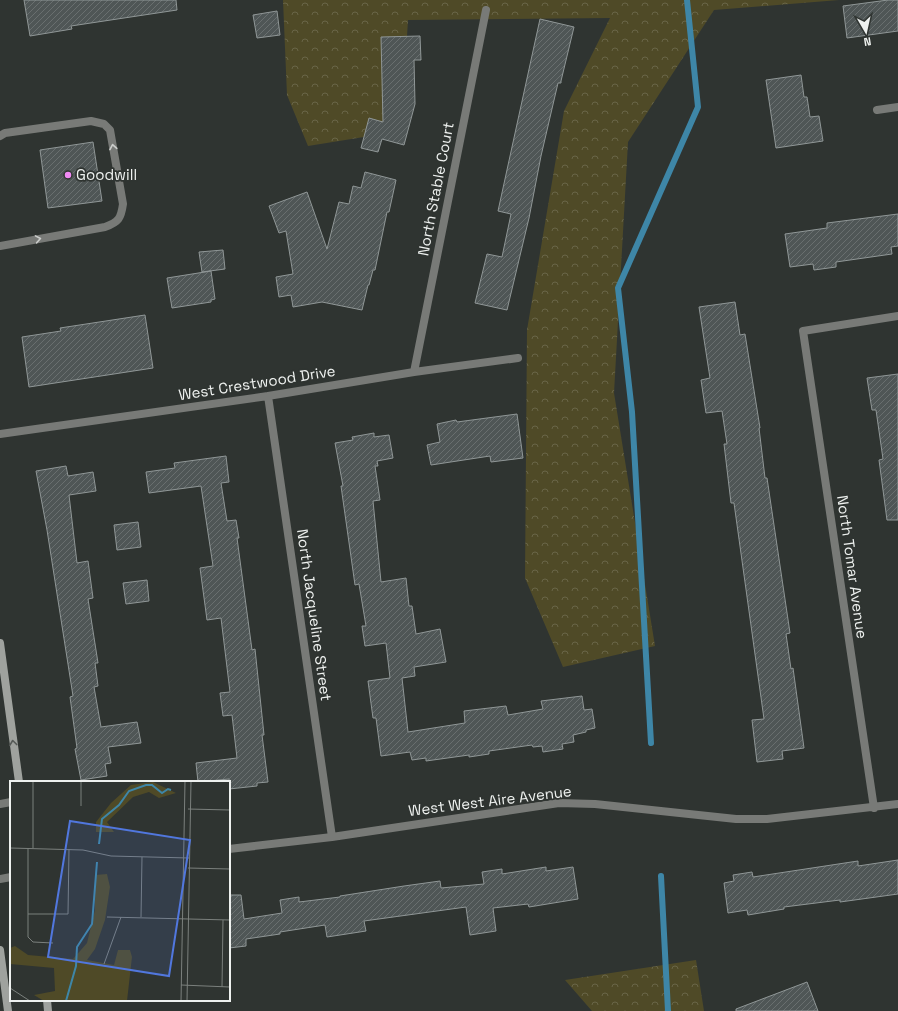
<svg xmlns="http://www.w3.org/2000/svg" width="898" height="1011" font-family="'Space Grotesk',sans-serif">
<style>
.forest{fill:url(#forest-crowns)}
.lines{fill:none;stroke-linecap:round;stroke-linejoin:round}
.stream{stroke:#3e86a7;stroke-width:6}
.building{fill:url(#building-hatch);stroke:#909797}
.lane{stroke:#787a77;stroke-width:8}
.street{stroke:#787a77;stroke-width:8}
.secondary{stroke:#9fa29e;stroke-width:8}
.oneway{stroke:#cbcdcb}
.oneway2{stroke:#565a57}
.poi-dot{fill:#f18af4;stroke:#2f3431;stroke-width:1.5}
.labels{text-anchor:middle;stroke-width:3.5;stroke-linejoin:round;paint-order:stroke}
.poi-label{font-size:15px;fill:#eef1ef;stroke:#2f3431;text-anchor:start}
.street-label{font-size:15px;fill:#eef1ef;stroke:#2f3431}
.inset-river{fill:none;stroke:#3e86a7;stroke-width:2}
.inset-road{fill:none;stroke:#7b807d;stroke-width:1}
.view{fill:#5177de;fill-opacity:0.15;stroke:#5177de;stroke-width:2}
.inset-edge{fill:none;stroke:#eef1ef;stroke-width:2}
</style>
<defs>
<pattern id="forest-crowns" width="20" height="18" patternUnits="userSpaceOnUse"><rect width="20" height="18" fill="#4f4a27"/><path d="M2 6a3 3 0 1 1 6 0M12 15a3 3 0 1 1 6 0" fill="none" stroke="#696547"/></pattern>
<pattern id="building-hatch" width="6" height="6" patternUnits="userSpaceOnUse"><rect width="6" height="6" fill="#4f5656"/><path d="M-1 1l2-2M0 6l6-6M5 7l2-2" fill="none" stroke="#696f6f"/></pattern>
</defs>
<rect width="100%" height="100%" fill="#2f3431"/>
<path class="forest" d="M283 0H839L714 10 628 142 614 393 655 646 563 667 525 578 527 330 564 111 610 18 408 20 401 131 308 146 287 95Z
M696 960 704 1011H592L565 980Z"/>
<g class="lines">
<path class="stream" d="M651 743 632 412 618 288 698 107 687 0
M661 876 668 1011"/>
</g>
<path class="building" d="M24 0H176L177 10 71 26 72 29 30 36Z
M888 0H898V31L847 38 843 6Z
M277 11 280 35 257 38 253 15Z
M540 19 574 27 561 81V83H558L541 156 529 218 507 310 475 303 487 254 502 257 511 214 498 211Z
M420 36 421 60H414L415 104 404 145 382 139 378 152 361 148 369 118 383 122 381 37Z
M801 75 804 97H807L810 117 819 116 823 141 776 148 766 80Z
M93 142 102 201 48 208 40 150Z
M365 172 396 180 389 212H387L375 270H373L369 285H368L362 310 322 302 293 307 291 295 279 297 276 277 293 274 286 231 279 233 269 206 307 192 327 249 339 202 349 204 353 186 361 188Z
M898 214V246L891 247 892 254 836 262V267L814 270 813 264 790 267 785 234 827 228V223Z
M223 250 225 269 202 272 199 252Z
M211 271 215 299 211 300V302L172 308 167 278Z
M735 302 740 335 745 334 760 428H759L765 478H767L790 633 786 634 791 669 793 668 804 748 782 751 783 759 757 762 752 720 764 719 734 503H731L724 444H727L722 411 706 413 701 380 710 378 699 307Z
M145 315 153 368 29 387 22 337 61 331 60 328Z
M898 374V520H887L879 460 883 459 876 410H872L867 378Z
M517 414 523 458 491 462 490 456 431 465 427 445 440 442 437 424 456 420 457 422Z
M374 433V437L389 435 393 458 377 461 378 466H375L380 500 373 501 381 582 406 578 409 606H412L416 634 440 629 446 662 414 667 415 676 402 678 408 732 465 723 464 711 506 706 508 715 543 709 541 701 582 696 584 710 592 709 595 728 586 730V732L573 735 574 742 562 744 563 749 543 752 542 746 533 747 532 745 489 751V754L469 757V755L426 761V758L412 760 410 752 381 756 376 718H373L368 681 390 678 386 643 365 646 362 626H366L359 584 355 585 341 486H343L335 443 353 440 352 437Z
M226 456 229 482 221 483 227 521 236 520 239 538H237L252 650 255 649 264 735H262L268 782 257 783V786L229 789V779L198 782 196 763 237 758 232 715 223 716 220 693 230 692 221 618 207 620 200 568 213 566 201 486 149 493 146 472 175 468 174 463Z
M66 466 68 476 93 472 96 491 69 495 77 563 88 561 93 598 88 599 98 663H95L98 686 94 687 101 727 137 722 141 743 108 747 111 763 105 764 107 776 81 780 75 749 77 748 70 697 73 696 47 530 36 471Z
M138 522 141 547 117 550 114 525Z
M147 580 149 601 126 604 123 583Z
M898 860V894L840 902V900L784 907V909L748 915 747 910 728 913 724 883 734 881 733 875 752 872 753 877 858 861V866Z
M546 867V871L573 867 578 899 529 907 528 904 493 908 496 931 470 935 466 907 364 921 366 931 327 937 325 925 280 932V934L246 939V946L229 948V895H241L244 919 282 913 280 900 299 897V902L340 897V896L404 886 440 881 441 888 484 884 482 872 502 869V874Z
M807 982 818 1011H736V1009Z"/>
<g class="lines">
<path class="lane" d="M0 136 5 133 91 121 104 124 110 130 123 204C121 218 119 222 105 227L0 246"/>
<path class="street" d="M877 110 898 107
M414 372 486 10
M268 396 332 837
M0 434 268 396 414 372 518 358
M0 804 11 802
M874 808 803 331 898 316
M229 849 332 837 559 803 595 804 736 819H767L898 804
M0 879 11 877"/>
<path class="secondary" d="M0 643 19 782
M0 950 8 1011
M47 1000 48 1011"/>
</g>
<defs><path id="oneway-chevron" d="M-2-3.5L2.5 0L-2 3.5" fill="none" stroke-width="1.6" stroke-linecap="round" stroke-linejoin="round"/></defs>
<g class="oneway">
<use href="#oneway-chevron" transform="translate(113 147) rotate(-100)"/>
<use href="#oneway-chevron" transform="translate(38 239) rotate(-10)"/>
</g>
<use class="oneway2" href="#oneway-chevron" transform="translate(13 743) rotate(-97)"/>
<circle class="poi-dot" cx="68" cy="175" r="4"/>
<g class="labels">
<g class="poi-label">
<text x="76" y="180">Goodwill</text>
</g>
<g class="street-label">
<text transform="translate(436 189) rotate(-79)" y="5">North Stable Court</text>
<text transform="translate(257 383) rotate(-9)" y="5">West Crestwood Drive</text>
<text transform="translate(852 567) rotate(82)" y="5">North Tomar Avenue</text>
<text transform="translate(314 615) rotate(82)" y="5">North Jacqueline Street</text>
<text transform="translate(490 801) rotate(-7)" y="5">West West Aire Avenue</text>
</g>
</g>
<g transform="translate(10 781)">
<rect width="220" height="220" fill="#2f3431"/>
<path d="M143 1 166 12 149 17 139 11 123 16 97 41 104 51H86V41L101 22 121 4ZM97 93 100 106 95 139 85 168 77 179 104 184 108 169H120L122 176 117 220H34L24 214 45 210 44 187 0 183V167L5 165 18 174 63 178 77 162 85 129V94Z" fill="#4f4a27"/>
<path class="inset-river" d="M89 63 92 38 109 24 119 10 136 4H142L152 12 158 8 161 9M56 220 66 185 67 166 82 143 87 81"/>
<path class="inset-road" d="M23 0V67M71 25V0M178 28 220 29M0 67 73 69 101 75 179 77M18 67V156L23 161 43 162M178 87 220 88M18 133H58L59 68M97 136 220 139M131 136 132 76M94 183 111 136M171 204 220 206M212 206 213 139M0 207 20 220M171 220 175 0M177 220 181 0"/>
<path class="view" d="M60 40 180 59 159 195 38 176Z"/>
<rect width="220" height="220" class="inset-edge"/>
</g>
<g transform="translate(866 32) rotate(171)" stroke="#2f3431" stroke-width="3" paint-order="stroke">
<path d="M0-3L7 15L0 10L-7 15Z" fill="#eef1ef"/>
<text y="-6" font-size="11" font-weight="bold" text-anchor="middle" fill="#eef1ef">N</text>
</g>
</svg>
